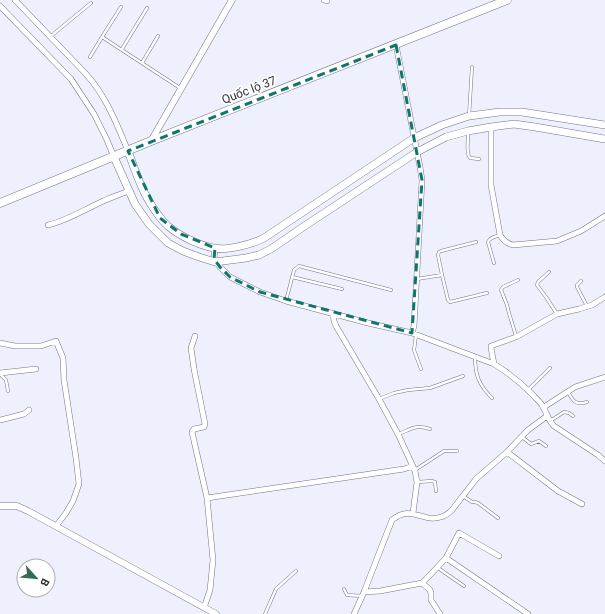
<svg xmlns="http://www.w3.org/2000/svg" width="605" height="614" font-family="Roboto,sans-serif">
<style>
.lines{fill:none;stroke-linecap:round;stroke-linejoin:round}
.service-casing{stroke:#727389;stroke-width:3.5}
.minor-casing{stroke:#727389;stroke-width:6}
.tertiary-casing{stroke:#727389;stroke-width:7}
.secondary-casing{stroke:#727389;stroke-width:8}
.trunk-casing{stroke:#727389;stroke-width:9}
.service{stroke:#fff;stroke-width:2.5}
.minor{stroke:#fff;stroke-width:5}
.tertiary{stroke:#fff;stroke-width:6}
.secondary{stroke:#fff;stroke-width:7}
.trunk{stroke:#fff;stroke-width:8}
.marked{fill:none;stroke:#0f766e;stroke-width:3;stroke-dasharray:8 5;stroke-linejoin:round}
.labels{text-anchor:middle;stroke-width:3.5;stroke-linejoin:round;paint-order:stroke}
.street-label{font-size:12px;fill:#2f3039;stroke:#fff}
</style>
<rect width="100%" height="100%" fill="#eff0fe"/>
<g class="lines">
<defs>
<path id="service" d="M51 36 91 3
M102 37 121 7
M122 49 147 8
M90 57 102 37 180 88
M142 63 158 36
M469 116 472 67
M468 132C469 139 465 152 470 158L479 159
M476 242 441 251 439 252 438 255 442 275 448 300 450 302 487 293
M494 263 488 242C490 237 495 237 500 235
M549 272 538 282 537 285 546 297 557 314
M292 277 342 289
M417 279 442 275
M581 281 577 285V287L587 306
M286 301 294 270 299 266 391 290
M416 335 414 350 421 369
M516 336 509 313 507 305 501 290 503 287 518 280
M475 357C475 375 479 385 492 398
M0 374 6 380 8 391
M528 390 550 368
M568 392C573 401 576 406 587 402
M379 399 394 393 408 390 430 388 463 376
M550 421 564 412 569 413 573 416
M399 434C411 429 416 424 430 429
M522 437 531 444 539 441 546 446
M415 470 444 451H457
M417 482 432 481 435 482 436 491
M463 496 472 502H475L478 503 498 518
M438 568 464 586
M344 589 347 595 362 596
M265 614 276 589 296 571"/>
<path id="minor" d="M15 0 86 74C106 96 117 124 128 151
M324 0 327 1
M0 6 71 79 94 114 107 140 114 157
M396 45 420 167 422 180 414 326 412 333 494 364C509 373 521 383 533 395 536 399 541 402 543 407 547 413 548 420 554 426L598 455 605 461
M491 127V185L500 235C503 240 508 244 513 245L557 241 581 231 605 216
M48 225C66 221 82 211 99 203 109 198 119 195 128 191
M215 248 214 259 220 267 230 277 260 292 286 301 368 323 412 333
M333 313 334 321 336 326 379 399 398 434 415 471 417 482 413 513
M195 336 191 348 194 369 205 424 204 427 194 429 192 432 207 498 213 560 210 590 204 608
M0 343 15 346H41L56 341 63 358 64 380 76 458 79 484 73 501 66 513 56 526
M494 364 491 348V346L516 337 557 314 579 309 592 305 605 297
M0 373 36 369
M544 407 575 387 605 377
M0 420 24 414 29 410
M507 452 558 491 582 504
M207 498 404 469 413 466
M446 558 528 614
M422 583 430 590 431 593V600L440 614
M364 592 380 591 422 583 430 575 446 558 459 533 499 556
M354 614 364 592 392 520C411 504 423 523 441 517 445 516 449 513 452 510L476 479 507 452 528 430 547 416"/>
<path id="tertiary" d="M151 141 232 0
M0 506H17L28 511 216 614"/>
<path id="secondary" d="M128 151C135 170 142 192 154 209 158 215 162 221 168 226 178 235 200 246 214 248 227 251 252 244 264 238L414 138 442 125 469 116 500 112H522L605 125
M114 157 135 204 149 224 168 243 183 251 199 257 215 262 246 258 259 255 271 249 303 227 417 152 446 137 468 131 491 127 514 124 535 127 605 139"/>
<path id="trunk" d="M0 203 151 141 507 0"/>
</defs>
<use href="#service" class="service-casing"/>
<use href="#minor" class="minor-casing"/>
<use href="#tertiary" class="tertiary-casing"/>
<use href="#secondary" class="secondary-casing"/>
<use href="#trunk" class="trunk-casing"/>
<use href="#service" class="service"/>
<use href="#minor" class="minor"/>
<use href="#tertiary" class="tertiary"/>
<use href="#secondary" class="secondary"/>
<use href="#trunk" class="trunk"/>
</g>
<path class="marked" d="M396 45 422 180 412 333 260 292 230 277 220 267 214 259 215 248 181 234 160 218 128 151Z"/>
<g class="labels">
<g class="street-label">
<text transform="translate(249 90) rotate(-21)" y="4">Quốc lộ 37</text>
</g>
</g>
<g transform="translate(36 578) rotate(117)"><circle r="19" fill="#ffffff" stroke="#acacb0"/>
<path d="M0-3L7 15L0 10L-7 15Z" fill="#346b52"/>
<text y="-6" font-size="11" font-weight="bold" text-anchor="middle" fill="#2f3039">B</text>
</g>
</svg>
